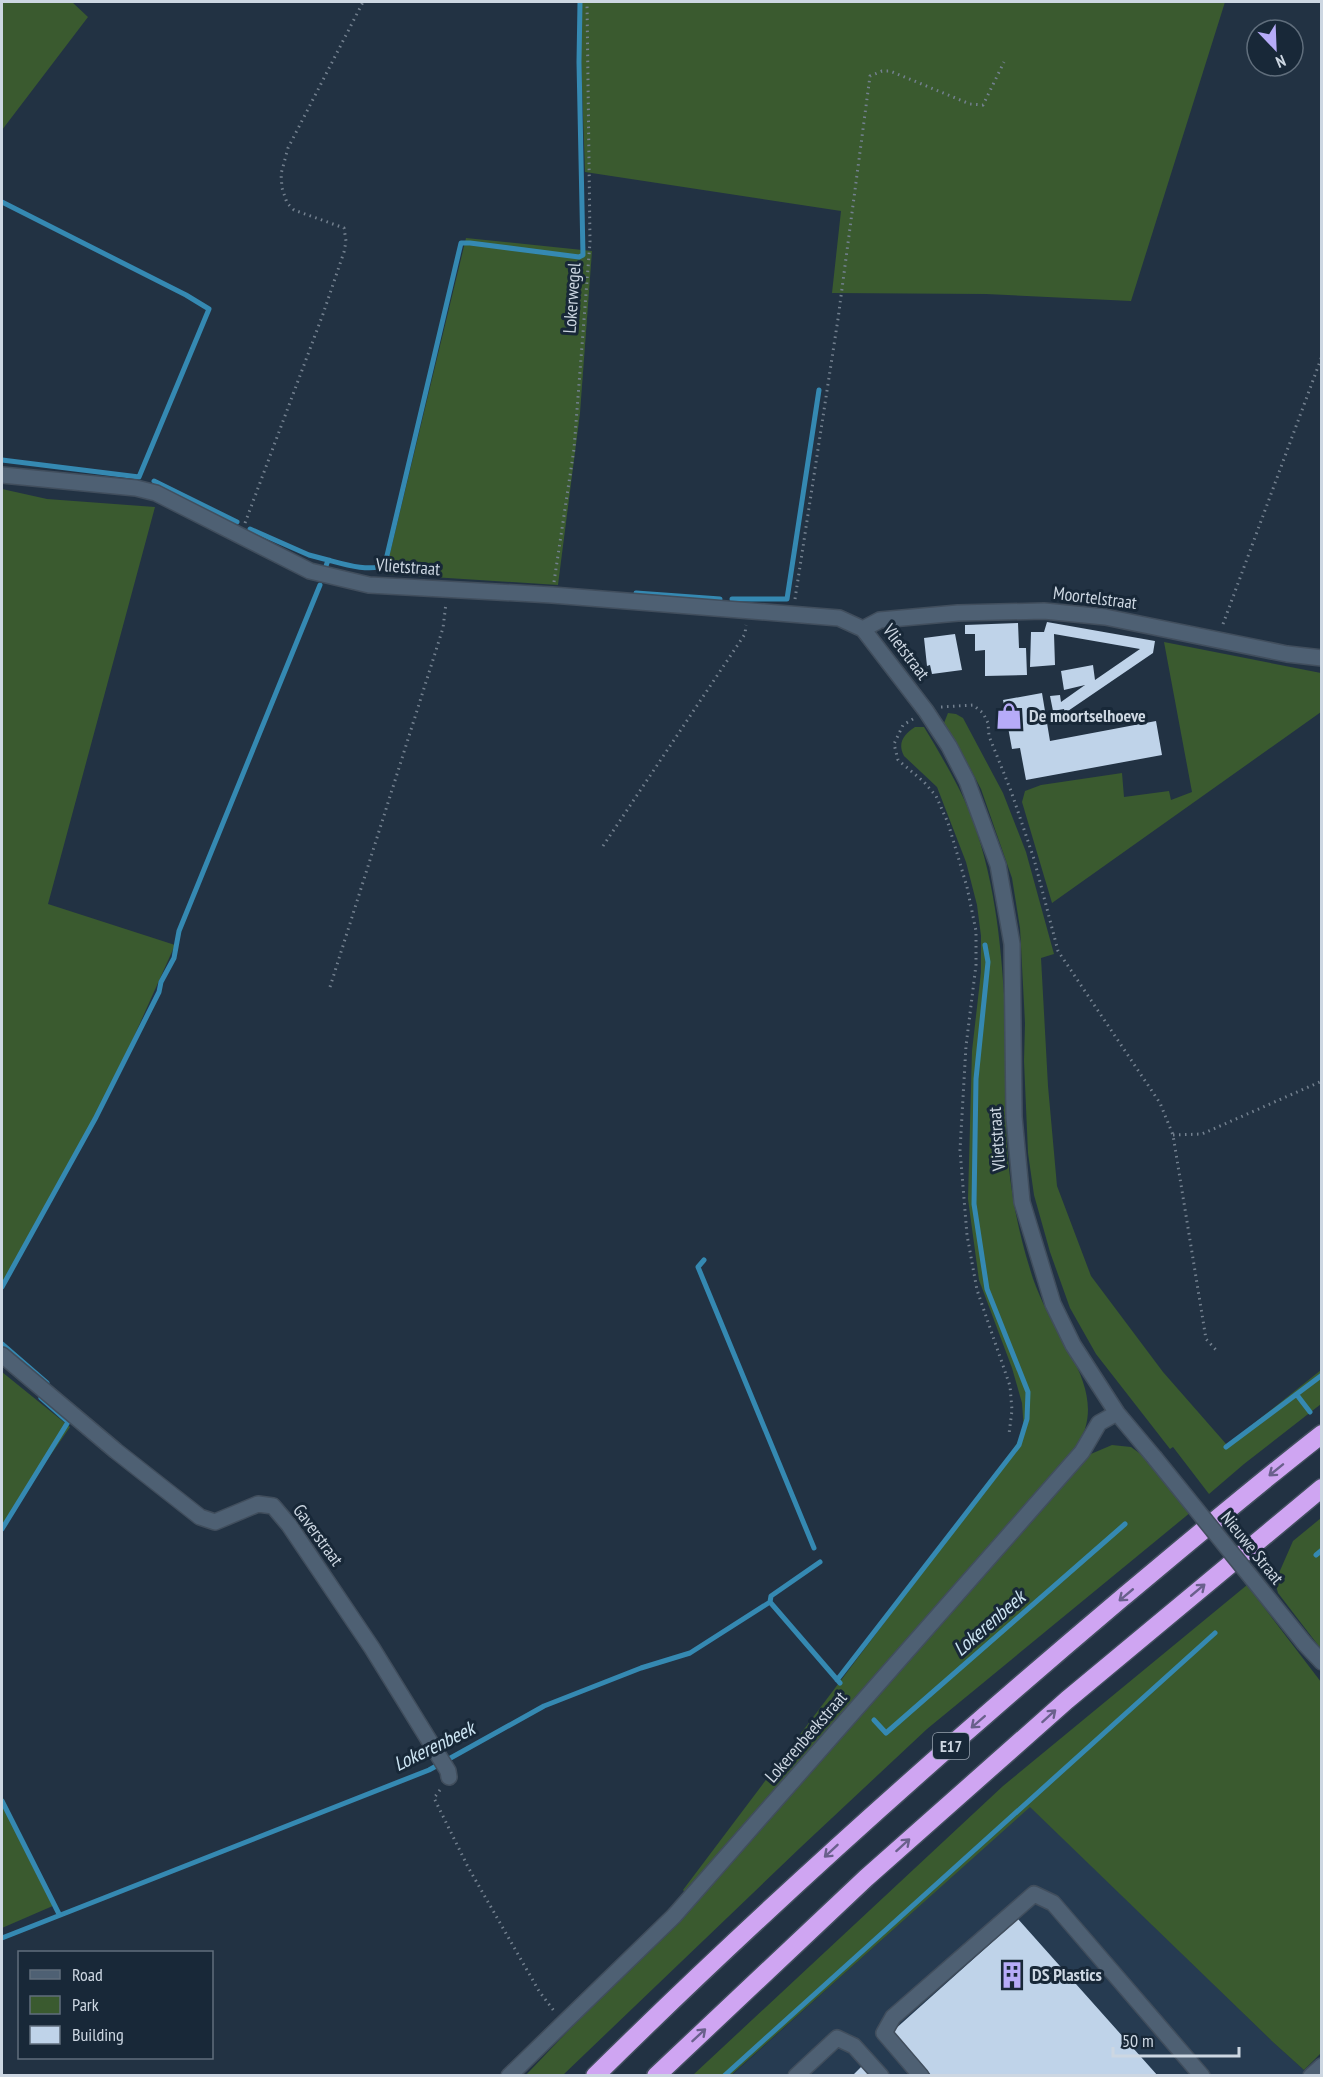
<svg xmlns="http://www.w3.org/2000/svg" width="1323" height="2077" font-family="'PT Sans Narrow',sans-serif">
<style>
.built{fill:#263b51}
.green{fill:#3a5a2f}
.lines{fill:none;stroke-linecap:round;stroke-linejoin:round}
.stream{stroke:#3589b2;stroke-width:5}
.building{fill:#bfd3e9}
.minor-casing{stroke:#414e5d;stroke-width:18}
.highway-casing{stroke:#414e5d;stroke-width:21}
.path{stroke:#73808f;stroke-width:3;stroke-dasharray:1.5 4.5;stroke-linecap:butt}
.minor{stroke:#4e6073;stroke-width:15}
.highway{stroke:#cfa5f2;stroke-width:18}
.minor-bridge-casing{stroke:#414e5d;stroke-width:18;stroke-linecap:butt}
.minor-bridge{stroke:#4e6073;stroke-width:15}
.oneway{stroke:#6a608c}
.labels{text-anchor:middle;stroke-width:6;stroke-linejoin:round;paint-order:stroke}
.shield{fill:#182838;stroke:#97a2af;stroke-width:1.5}
.shield-label{font-size:16px;font-weight:bold;fill:#cdd7e2}
.street-label{font-size:18px;fill:#cdd7e2;stroke:#182838}
.poi-label{font-size:18px;font-weight:bold;fill:#cdd7e2;stroke:#182838;text-anchor:start}
.water-label{font-size:20px;font-style:italic;fill:#cde5f3;stroke:#182838}
</style>
<rect width="100%" height="100%" fill="#223243"/>
<path class="built" d="M1030 1806 1274 2043 1304 2070 1316 2072 1321 2076H731Z"/>
<path class="green" d="M2 2H72L88 17 2 130Z
M579 2H1225L1131 301 986 294 832 293 841 211 585 172Z
M466 238 592 251 580 413 558 585 385 574Z
M2 489 47 499 155 507 48 904 175 945 97 1119 2 1284Z
M1164 642 1321 673V712L1052 903 1022 802 1025 791 1041 785 1122 773 1124 797 1169 791 1171 800 1192 792Z
M948 713 956 714 963 718 1003 793 1026 852 1054 954 1041 958 1048 1086 1057 1186 1091 1276 1163 1372 1227 1445 1321 1370V1404L1244 1464 1209 1494 1173 1447 1170 1449 1096 1354 1070 1308 1050 1252 1034 1195 1028 1153 1024 1061 1025 1023 1020 928 1012 878 981 789 960 749 944 723Z
M915 727H924C938 750 952 774 964 799 991 859 1000 928 1004 994 1007 1036 1005 1079 1006 1121 1007 1172 1015 1221 1030 1269 1033 1280 1038 1292 1043 1303 1060 1341 1099 1385 1085 1429 1082 1436 1078 1443 1075 1450L686 1894 683 1890 1009 1457 1024 1431 1022 1403 1012 1368 979 1280 968 1199 972 1051 981 972V936L977 905 966 862 937 787 904 756C897 743 904 734 915 727Z
M2 1372 70 1427 2 1525Z
M1112 1445 1131 1447 1146 1458 1191 1512 927 1729 801 1847 563 2075 525 2076 650 1945 1086 1456Z
M1321 1518V1649L1278 1593 1275 1582 1293 1541Z
M1247 1585 1321 1682 1322 2052 1304 2070 1274 2043 1030 1807 731 2075H693L1003 1786Z
M2 1796 55 1905 2 1928Z"/>
<g class="lines">
<path class="stream" d="M2 202 186 295 209 309 139 477 2 460
M154 481 237 522
M250 529 309 555 328 560
M326 566 328 560C343 564 373 573 385 564L461 243H470L579 257 583 255 579 62 580 2
M636 593 720 599
M732 599H787L819 390
M704 1260 698 1267 814 1548
M2 1287 95 1119 159 992 161 982 174 958 179 931 320 585
M2 1344 47 1383
M1297 1395 1310 1412
M1226 1447 1322 1375
M2 1529 68 1422 41 1398
M1316 1555 1322 1550
M770 1602 771 1596 820 1562
M837 1680 1019 1445 1027 1419 1028 1392 987 1289 974 1204 976 1079 988 962 985 945
M874 1720 886 1733 1125 1524
M2 1801 59 1914
M2 1938 429 1770 544 1706 641 1668 690 1653 770 1602 840 1683
M724 2076 1215 1633"/>
</g>
<path class="building" d="M1047 622 1155 641 1153 653 1065 713 1064 709 1053 711 1050 696 1060 695 1061 702 1085 685 1064 690 1061 671 1093 665 1095 680 1140 649 1054 634 1055 665 1030 667 1031 632H1044Z
M1018 623 1019 648H1026L1027 675 985 676V650L975 651V634H965V625Z
M955 634 962 670 932 674 930 665 927 666 924 638Z
M1042 693 1050 741 1156 721 1162 755 1026 780 1020 748 1012 749 1003 700Z
M1018 1919 1158 2076H932L893 2031Z
M864 2064 874 2076H852Z"/>
<g class="lines">
<defs>
<path id="minor" d="M2 475 136 488 156 493 310 571 369 585 552 595 839 618 863 629 926 711 949 746 967 781 998 865 1012 944 1014 1117 1022 1202 1053 1304 1073 1345 1117 1413 1154 1457
M863 629 880 620 958 613 1044 611 1105 617 1287 654 1322 658
M2 1355 116 1451 200 1517 215 1522 258 1504 273 1506 289 1525 372 1648 448 1771 449 1777
M1305 1644 1322 1662
M509 2076 674 1916 1082 1452 1099 1423 1117 1413
M796 2076 837 2038 854 2046 881 2076
M921 2076 884 2033 893 2017 1034 1894 1053 1903 1202 2076
M1311 2076 1322 2066"/>
<path id="highway" d="M595 2076C764 1909 941 1751 1122 1598 1188 1543 1254 1487 1322 1434
M656 2076 866 1878 1067 1700 1322 1488"/>
</defs>
<use href="#minor" class="minor-casing"/>
<use href="#highway" class="highway-casing"/>
<path class="path" d="M245 523 323 314 344 252 346 241 344 228 294 210 287 203 282 188 281 174 288 148 363 2
M554 582 574 449 590 242 587 2
M795 599 838 319 870 76 882 71H890L970 104 983 105 1004 62
M1223 624 1322 356
M941 707 973 705 983 713 988 723 989 736 1011 791 1034 859 1058 951 1160 1103 1173 1135 1206 1339 1217 1351
M913 719 903 725 894 744 898 760 924 782 936 796 948 823 967 887 976 931V965L966 1046 960 1150 967 1235 977 1290 1010 1386 1012 1410 1009 1434
M603 846 745 634 746 625
M330 987 443 628 446 603
M1173 1135 1202 1134 1322 1081
M440 1790 434 1798 468 1867 539 1991 554 2011"/>
<use href="#minor" class="minor"/>
<use href="#highway" class="highway"/>
<defs>
<path id="minor-bridge" d="M1154 1457 1305 1644"/>
</defs>
<use href="#minor-bridge" class="minor-bridge-casing"/>
<use href="#minor-bridge" class="minor-bridge"/>
</g>
<defs><path id="oneway-shaft" d="M-6 0H5M1.5-3L5.5 0L1.5 3" fill="none" stroke-width="1.6" stroke-linecap="round" stroke-linejoin="round" transform="scale(1.5)"/></defs>
<g class="oneway">
<use href="#oneway-shaft" transform="translate(1276 1470) rotate(141)"/>
<use href="#oneway-shaft" transform="translate(1198 1590) rotate(-40)"/>
<use href="#oneway-shaft" transform="translate(1126 1595) rotate(140)"/>
<use href="#oneway-shaft" transform="translate(1049 1716) rotate(-42)"/>
<use href="#oneway-shaft" transform="translate(978 1722) rotate(139)"/>
<use href="#oneway-shaft" transform="translate(903 1845) rotate(-42)"/>
<use href="#oneway-shaft" transform="translate(831 1851) rotate(137)"/>
<use href="#oneway-shaft" transform="translate(699 2035) rotate(-43)"/>
</g>
<defs>
<symbol id="shop-bare" viewBox="-9 -9 18 18"><path d="M-5-2.5h2.3a2.7 3.5 0 0 1 5.4 0H5L5.5 6h-11ZM-1.5-2.5h3a1.5 2.3 0 0 0-3 0Z" fill="#b6abf8" stroke="#182838" stroke-width="2.5" paint-order="stroke"/></symbol>
<symbol id="building-bare" viewBox="-9 -9 18 18"><path d="M-4-6H4V6H1V3H-1V6H-4ZM-2.5-4.3h1.7v1.8h-1.7ZM.8-4.3h1.7v1.8H.8ZM-2.5-1h1.7V.8h-1.7ZM.8-1h1.7V.8H.8Z" fill="#b6abf8" stroke="#182838" stroke-width="2.5" paint-order="stroke"/></symbol>
</defs>
<g fill-rule="evenodd">
<use href="#shop-bare" x="990" y="697" width="38" height="38"/>
<use href="#building-bare" x="993" y="1956" width="38" height="38"/>
</g>
<g class="labels">
<rect class="shield" x="933" y="1733" width="36" height="26" rx="4.5"/>
<g class="shield-label">
<text x="951" y="1752">E17</text>
</g>
<g class="street-label">
<text transform="translate(572 298) rotate(-86)" y="6">Lokerwegel</text>
<text transform="translate(408 567) rotate(4)" y="6">Vlietstraat</text>
<text transform="translate(1095 598) rotate(7)" y="6">Moortelstraat</text>
<text transform="translate(906 652) rotate(53)" y="6">Vlietstraat</text>
<text transform="translate(997 1139) rotate(-94)" y="6">Vlietstraat</text>
<text transform="translate(318 1535) rotate(54)" y="6">Gaverstraat</text>
<text transform="translate(1252 1548) rotate(51)" y="6">Nieuwe Straat</text>
<text transform="translate(806 1737) rotate(-49)" y="6">Lokerenbeekstraat</text>
</g>
<g class="poi-label">
<text x="1029" y="722">De moortselhoeve</text>
<text x="1032" y="1981">DS Plastics</text>
</g>
<g class="water-label">
<text transform="translate(989 1623) rotate(-41)" y="7">Lokerenbeek</text>
<text transform="translate(434 1746) rotate(-26)" y="7">Lokerenbeek</text>
</g>
</g>
<rect width="1323" height="2077" fill="none" stroke="#cdd7e2" stroke-width="6"/>
<rect x="18" y="1951" width="195" height="108" fill="#182838" stroke="#606e7c" stroke-width="1.5"/>
<rect x="30" y="1970" width="30" height="9" fill="#4e6073" stroke="#606e7c" stroke-width="1.5"/>
<text x="72" y="1981" font-size="18" fill="#cdd7e2">Road</text>
<rect x="30" y="1996" width="30" height="18" fill="#3a5a2f" stroke="#606e7c" stroke-width="1.5"/>
<text x="72" y="2011" font-size="18" fill="#cdd7e2">Park</text>
<rect x="30" y="2026" width="30" height="18" fill="#bfd3e9" stroke="#606e7c" stroke-width="1.5"/>
<text x="72" y="2041" font-size="18" fill="#cdd7e2">Building</text>
<g transform="translate(1275 48) rotate(157)"><circle r="28" fill="#182838" stroke="#606e7c" stroke-width="1.5"/>
<path d="M0-4.5L10 22L0 15L-10 22Z" fill="#b6abf8"/>
<text y="-9" font-size="16" font-weight="bold" text-anchor="middle" fill="#cdd7e2">N</text>
</g>
<path d="M1113 2047v9h126v-9" fill="none" stroke="#cdd7e2" stroke-width="3"/>
<text x="1122" y="2047" font-size="18" fill="#cdd7e2" stroke="#182838" stroke-width="4.5" paint-order="stroke">50 m</text>
</svg>
